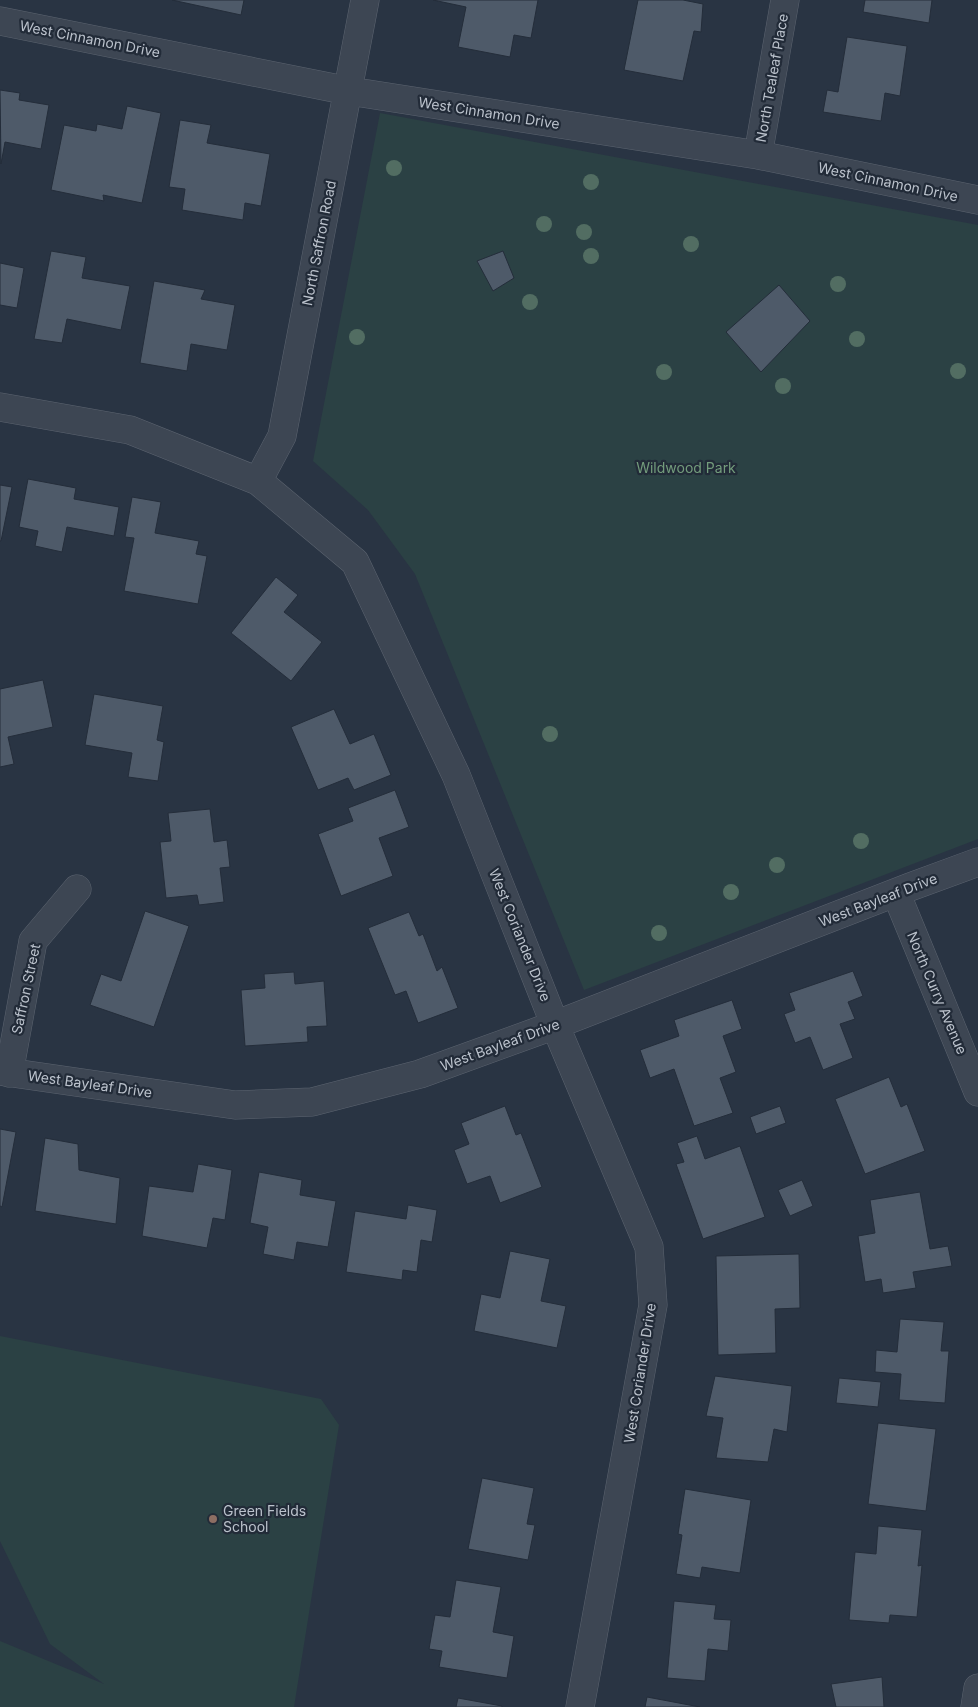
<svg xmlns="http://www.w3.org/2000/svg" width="978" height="1707" font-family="Inter,sans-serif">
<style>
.green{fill:#2b4144}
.building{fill:#4e5a69;stroke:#242d3a}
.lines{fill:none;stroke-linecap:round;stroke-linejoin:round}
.minor-casing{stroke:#5c6470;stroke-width:29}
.minor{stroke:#3d4653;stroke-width:28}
.tree{fill:#526d62}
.education-dot{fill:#8d6e63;stroke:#222b38;stroke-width:2}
.labels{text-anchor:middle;stroke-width:4.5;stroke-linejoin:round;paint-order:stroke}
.street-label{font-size:14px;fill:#bbc2cc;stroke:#222b38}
.park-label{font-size:14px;fill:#739c7c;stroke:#222b38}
.poi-label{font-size:14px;fill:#bbc2cc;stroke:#222b38;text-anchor:start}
</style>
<rect width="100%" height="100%" fill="#293443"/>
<path class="green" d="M380 113 978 225V839L584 990 415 574 368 510 313 461Z
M0 1336 321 1399 339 1425 294 1707H0V1641L104 1684 50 1644 0 1541Z"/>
<path class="building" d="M172 0H244L241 15Z
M433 0H538L531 38 514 35 510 57 458 47 466 7Z
M638 0H683L703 4 701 32 694 31 683 81 624 70Z
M865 0H932L929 23 863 12Z
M847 37 907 46 900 96 885 93 881 121 823 112 827 90 838 92Z
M0 90 20 93 19 100 49 105 41 149 5 142 1 164Z
M127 106 161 113 142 203 103 195 104 201 51 190 64 125 96 131 97 124 122 129Z
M180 120 211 125 207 143 270 154 261 206 245 203 243 220 182 210 185 189 169 187Z
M51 251 86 257 82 278 130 286 121 330 67 319 62 343 34 339Z
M503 251 514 278 493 291 477 261Z
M0 263 24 268 17 308 0 305Z
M154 281 205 290 201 299 235 305 227 350 191 344 187 371 140 363Z
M779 285 810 321 761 372 726 332Z
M28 479 76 488 74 499 119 507 114 536 67 527 62 552 35 546 38 531 19 527Z
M0 485 12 487 1 541H0Z
M132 497 161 502 155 533 199 541 196 554 207 556 198 604 124 591 134 538 125 537Z
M276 577 298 595 284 612 322 642 291 681 231 633Z
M43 680 53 727 8 737 14 764 0 767V689Z
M94 694 163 706 157 740 164 742 158 781 128 777 132 753 85 745Z
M334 709 350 744 374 734 391 775 354 790 348 778 318 790 291 727Z
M395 790 409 827 379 838 393 876 341 896 318 834 353 821 348 808Z
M210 809 214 842 227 840 230 867 220 868 224 902 199 905 197 895 166 898 160 842 171 841 168 813Z
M145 911 189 926 154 1027 90 1005 101 974 121 981Z
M409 912 419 936 423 934 437 971 442 967 458 1008 418 1023 406 991 395 995 368 928Z
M853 971 863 996 848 1002 855 1019 840 1024 853 1058 823 1070 810 1037 795 1043 784 1014 795 1010 789 993Z
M294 972 295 984 324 981 327 1026 307 1027 308 1042 245 1046 241 990 265 988 264 974Z
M732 1000 742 1029 723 1036 736 1072 720 1078 733 1113 694 1126 674 1069 650 1078 640 1050 679 1036 674 1020Z
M889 1077 901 1107 907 1104 925 1151 865 1174 835 1099Z
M505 1106 516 1135 521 1133 542 1187 500 1203 490 1176 467 1184 454 1150 469 1144 461 1123Z
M780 1106 786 1123 756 1134 750 1117Z
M0 1129 16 1132 2 1207 0 1206Z
M697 1136 705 1159 740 1146 765 1217 703 1239 676 1164 684 1162 677 1143Z
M45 1138 78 1144 79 1170 120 1178 116 1224 35 1211Z
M198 1164 232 1170 225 1220 213 1218 207 1248 142 1236 149 1186 193 1192Z
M259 1172 302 1180 300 1195 336 1201 328 1247 297 1242 294 1260 263 1254 268 1227 250 1223Z
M802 1180 813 1206 790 1216 778 1190Z
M920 1192 930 1249 948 1246 952 1266 913 1272 916 1288 883 1293 881 1279 865 1282 858 1236 875 1233 870 1200Z
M408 1205 437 1210 432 1242 421 1240 417 1272 403 1270 402 1280 346 1272 355 1211 406 1219Z
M510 1251 550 1259 541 1301 566 1306 557 1348 474 1331 481 1294 500 1298Z
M799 1254 800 1308 775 1309 776 1353 718 1355 716 1256Z
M900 1319 944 1322 941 1351H949L945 1403 899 1400 901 1374 875 1372 876 1350 897 1352Z
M715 1376 792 1386 787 1432 774 1429 768 1462 716 1458 723 1418 706 1416Z
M839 1378 881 1382 878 1407 836 1403Z
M878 1423 936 1429 926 1511 868 1504Z
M482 1478 534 1488 527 1524 535 1525 528 1560 468 1549Z
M685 1489 751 1500 740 1573 702 1567 700 1578 676 1574 682 1535 678 1534Z
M878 1526 922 1530 918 1566 922 1565 917 1617 890 1615 889 1623 849 1620 855 1552 876 1554Z
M456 1580 501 1587 493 1632 514 1636 507 1678 439 1667 442 1651 429 1649 435 1615 450 1617Z
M674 1601 716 1605 714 1619 731 1620 728 1651 708 1649 705 1681 667 1678Z
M882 1677 884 1707H836L831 1684Z
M647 1697 700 1707H645Z
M458 1698 502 1706V1707H456Z"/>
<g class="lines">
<defs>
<path id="minor" d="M0 21 349 91 758 155 978 200
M758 155 785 0
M0 407 130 430 258 481 355 562 456 775 555 1025 649 1247 653 1305 580 1707
M258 481 282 436 365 0
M896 893 978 1092
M0 1071 235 1105 312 1102 420 1074 555 1025 910 887 978 862
M9 1073 33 941 77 889
M975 1707 978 1688"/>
</defs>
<use href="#minor" class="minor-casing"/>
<use href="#minor" class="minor"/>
</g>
<g class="tree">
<circle cx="394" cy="168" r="8"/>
<circle cx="591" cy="182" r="8"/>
<circle cx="544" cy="224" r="8"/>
<circle cx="584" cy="232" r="8"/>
<circle cx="691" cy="244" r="8"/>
<circle cx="591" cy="256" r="8"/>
<circle cx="838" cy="284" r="8"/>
<circle cx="530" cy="302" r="8"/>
<circle cx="357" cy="337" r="8"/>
<circle cx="857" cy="339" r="8"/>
<circle cx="958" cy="371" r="8"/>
<circle cx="664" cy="372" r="8"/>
<circle cx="783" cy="386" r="8"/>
<circle cx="550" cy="734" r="8"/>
<circle cx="861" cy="841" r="8"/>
<circle cx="777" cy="865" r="8"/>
<circle cx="731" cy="892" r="8"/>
<circle cx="659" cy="933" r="8"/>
</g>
<circle class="education-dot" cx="213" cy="1519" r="5"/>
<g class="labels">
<g class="street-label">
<text transform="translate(90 39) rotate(11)" y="5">West Cinnamon Drive</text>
<text transform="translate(772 78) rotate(-80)" y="5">North Tealeaf Place</text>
<text transform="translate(489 113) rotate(9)" y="5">West Cinnamon Drive</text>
<text transform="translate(888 182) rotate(12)" y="5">West Cinnamon Drive</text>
<text transform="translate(319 243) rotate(-79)" y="5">North Saffron Road</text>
<text transform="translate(878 900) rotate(-21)" y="5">West Bayleaf Drive</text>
<text transform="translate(520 935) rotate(68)" y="5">West Coriander Drive</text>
<text transform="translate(26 989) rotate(-78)" y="5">Saffron Street</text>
<text transform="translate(937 993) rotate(67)" y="5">North Curry Avenue</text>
<text transform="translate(500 1045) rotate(-20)" y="5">West Bayleaf Drive</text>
<text transform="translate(90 1084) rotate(8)" y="5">West Bayleaf Drive</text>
<text transform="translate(640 1373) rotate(-81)" y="5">West Coriander Drive</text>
</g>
<g class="park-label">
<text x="686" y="473">Wildwood Park</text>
</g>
<g class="poi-label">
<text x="223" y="1516">Green Fields<tspan x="223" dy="16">School</tspan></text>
</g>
</g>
</svg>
